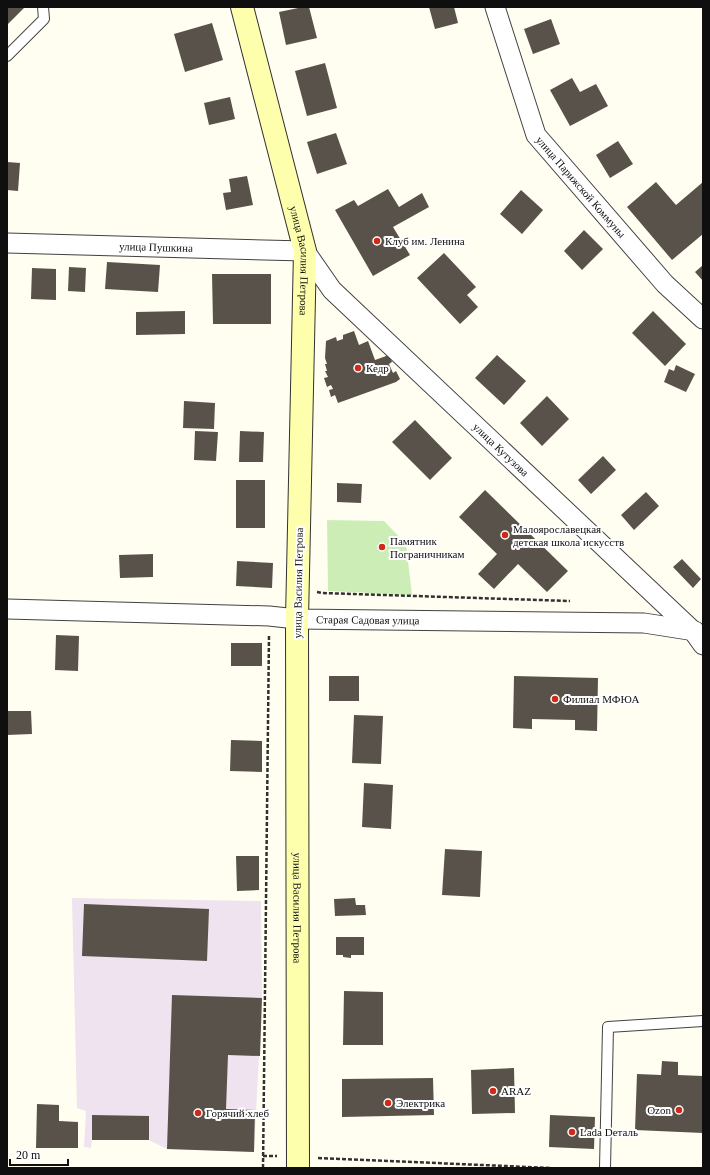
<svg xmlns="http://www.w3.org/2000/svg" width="710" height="1175" font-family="'Times New Roman',serif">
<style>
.industrial{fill:#eee3ee}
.green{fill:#cceeb6}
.building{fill:#59524a}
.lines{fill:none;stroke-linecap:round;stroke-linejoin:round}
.service-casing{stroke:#424242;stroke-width:12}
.minor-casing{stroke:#424242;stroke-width:21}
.secondary-casing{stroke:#313131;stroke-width:24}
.path{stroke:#313131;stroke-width:2.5;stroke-dasharray:4 2;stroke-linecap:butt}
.service{stroke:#fff;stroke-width:10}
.minor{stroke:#fff;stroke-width:19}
.secondary{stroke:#fdffac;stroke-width:22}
.poi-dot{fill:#cd2a19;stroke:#fff;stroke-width:1.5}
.labels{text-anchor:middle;stroke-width:4;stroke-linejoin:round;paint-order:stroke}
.street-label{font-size:11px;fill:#0f0f0f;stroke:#fff}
.poi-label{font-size:11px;fill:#0f0f0f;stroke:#fff;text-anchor:start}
</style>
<rect width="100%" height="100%" fill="#fffef1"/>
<path class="industrial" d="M72 898 261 901 262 998 254 1152 167 1149 149 1140H92L91 1148 84 1147 86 1111 77 1108Z"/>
<path class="green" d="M327 520 384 521 406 544 412 595 328 591Z"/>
<path class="building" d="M7 7H25L7 25Z
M303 7H309L317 38 286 45 279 12Z
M429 7H454L458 23 435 29Z
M551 19 560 44 533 54 524 29Z
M212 23 223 60 185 72 174 34Z
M325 63 337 108 307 116 295 71Z
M572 78 580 92 596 84 608 106 570 126 550 90Z
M230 97 235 119 209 125 204 103Z
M336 133 347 164 317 174 307 142Z
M618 141 633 164 610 178 596 155Z
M7 162 20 163 18 191 7 190Z
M247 176 253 205 226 210 223 193 231 192 229 179Z
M656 182 676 205 703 182V234L672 260 627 207Z
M388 189 399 207 422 193 429 207 393 227 410 255 373 276 335 210 354 200 358 206Z
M521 190 543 210 522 234 500 214Z
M584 230 603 249 582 270 564 251Z
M444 253 476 287 467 295 478 307 460 324 417 278Z
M107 262 160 265 158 292 105 289Z
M703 265V281L695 272Z
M69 267 86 268 85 292 68 291Z
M32 268 56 269V300L31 299Z
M212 274H271V324H213Z
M185 311V334L136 335V312Z
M653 311 686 344 665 366 632 333Z
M354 331 359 345 368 341 375 360 389 355 392 362 389 364 393 373 396 371 400 379 396 382 338 403 335 395 331 397 329 390 333 389 331 385 327 387 324 378 328 377 325 371H327L325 364H327L325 358 326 341 336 337 337 341 343 339V335Z
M497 355 526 381 504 405 475 378Z
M676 365 695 374 686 392 664 382 669 369 674 371Z
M547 396 569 419 542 446 520 423Z
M184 401 215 403 214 429 183 428Z
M415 420 452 458 430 480 392 442Z
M195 431 218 432 216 461 194 460Z
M240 431 264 432 263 462H239Z
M603 456 616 470 591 494 578 480Z
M236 480H265V528H236Z
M337 483 362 484 361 503 337 502Z
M485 490 568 571 547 592 518 564 494 589 478 574 497 554 459 517Z
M646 492 659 506 634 530 621 515Z
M153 554V577L120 578 119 555Z
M682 559 701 579 693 588 673 567Z
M237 561 273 563 272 588 236 586Z
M56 635 79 636 78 671 55 670Z
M231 643H262V666H231Z
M329 676H359V701H329Z
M514 676 598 678 597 731 575 730V720L532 719V729L513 728Z
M7 711H31L32 734 7 735Z
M354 715 383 716 381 764 352 763Z
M231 740 262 741V772L230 771Z
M364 783 393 785 391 829 362 827Z
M445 849 482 851 480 897 442 895Z
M236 856H259V890L237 891Z
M355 898 356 905H365L366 915 335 916 334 899Z
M84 904 209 909 207 961 82 956Z
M336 937H364V955H351V958L343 957V955H336Z
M344 991 383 992V1045H343Z
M172 995 262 998 260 1056 228 1055 226 1109 255 1110 254 1152 167 1149Z
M662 1061 678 1062V1075L703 1076V1133L635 1130 637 1074 661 1075Z
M514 1068 515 1113 472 1114 471 1070Z
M433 1078 434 1115 342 1117V1079Z
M37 1104 59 1105V1121L78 1122V1148H36Z
M92 1115 149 1116V1140H92Z
M550 1115 595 1117 594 1149 549 1147Z"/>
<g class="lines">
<defs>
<path id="service" d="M7 56 44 19 43 7
M605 1168 608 1027 703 1021"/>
<g id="minor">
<path id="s1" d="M495 7 536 135 665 284 703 319"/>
<path id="s2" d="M7 243 305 251 332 290 693 631 703 645"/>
<path id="s3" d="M7 609 269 616 297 619 644 623 695 631"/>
</g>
<g id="secondary">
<path id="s4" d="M242 7 305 251 297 619 298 1168"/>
</g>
</defs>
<use href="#service" class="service-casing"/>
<use href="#minor" class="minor-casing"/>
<use href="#secondary" class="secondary-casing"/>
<path class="path" d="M317 592 322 593 570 601
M263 1156H277
M318 1158 552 1168
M263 1168 269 634"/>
<use href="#service" class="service"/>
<use href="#minor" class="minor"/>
<use href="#secondary" class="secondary"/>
</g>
<g class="poi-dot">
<circle cx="377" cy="241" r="4"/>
<circle cx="358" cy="368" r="4"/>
<circle cx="505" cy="535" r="4"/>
<circle cx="382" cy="547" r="4"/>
<circle cx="555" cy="699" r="4"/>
<circle cx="493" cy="1091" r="4"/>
<circle cx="388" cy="1103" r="4"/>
<circle cx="679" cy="1110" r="4"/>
<circle cx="198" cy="1113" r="4"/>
<circle cx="572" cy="1132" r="4"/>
</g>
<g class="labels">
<g class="street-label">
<text dy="4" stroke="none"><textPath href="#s1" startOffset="203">улица Парижской Коммуны</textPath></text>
<text dy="4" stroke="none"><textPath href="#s2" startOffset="149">улица Пушкина</textPath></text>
<text dy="4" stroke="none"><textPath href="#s4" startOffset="261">улица Василия Петрова</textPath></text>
<text dy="4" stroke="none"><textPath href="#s2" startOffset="578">улица Кутузова</textPath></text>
<text transform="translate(298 583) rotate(-89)" y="4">улица Василия Петрова</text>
<text dy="4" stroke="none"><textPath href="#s3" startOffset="361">Старая Садовая улица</textPath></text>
<text dy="4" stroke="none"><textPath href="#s4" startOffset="909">улица Василия Петрова</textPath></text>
</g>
<g class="poi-label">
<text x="385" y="245">Клуб им. Ленина</text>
<text x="366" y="372">Кедр</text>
<text x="513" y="533">Малоярославецкая<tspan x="513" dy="13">детская школа искусств</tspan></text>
<text x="390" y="545">Памятник<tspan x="390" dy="13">Пограничникам</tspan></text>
<text x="563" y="703">Филиал МФЮА</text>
<text x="501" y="1095">ARAZ</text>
<text x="396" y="1107">Электрика</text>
<text x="671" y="1114" text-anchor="end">Ozon</text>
<text x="206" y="1117">Горячий хлеб</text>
<text x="580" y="1136">Lada Dеталь</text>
</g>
</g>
<rect width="710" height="1175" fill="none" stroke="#0f0f0f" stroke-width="16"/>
<path d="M10 1159v6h58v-6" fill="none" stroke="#0f0f0f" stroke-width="2"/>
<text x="16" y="1159" font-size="12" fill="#0f0f0f" stroke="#ffffff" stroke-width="3" paint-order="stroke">20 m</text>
</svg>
